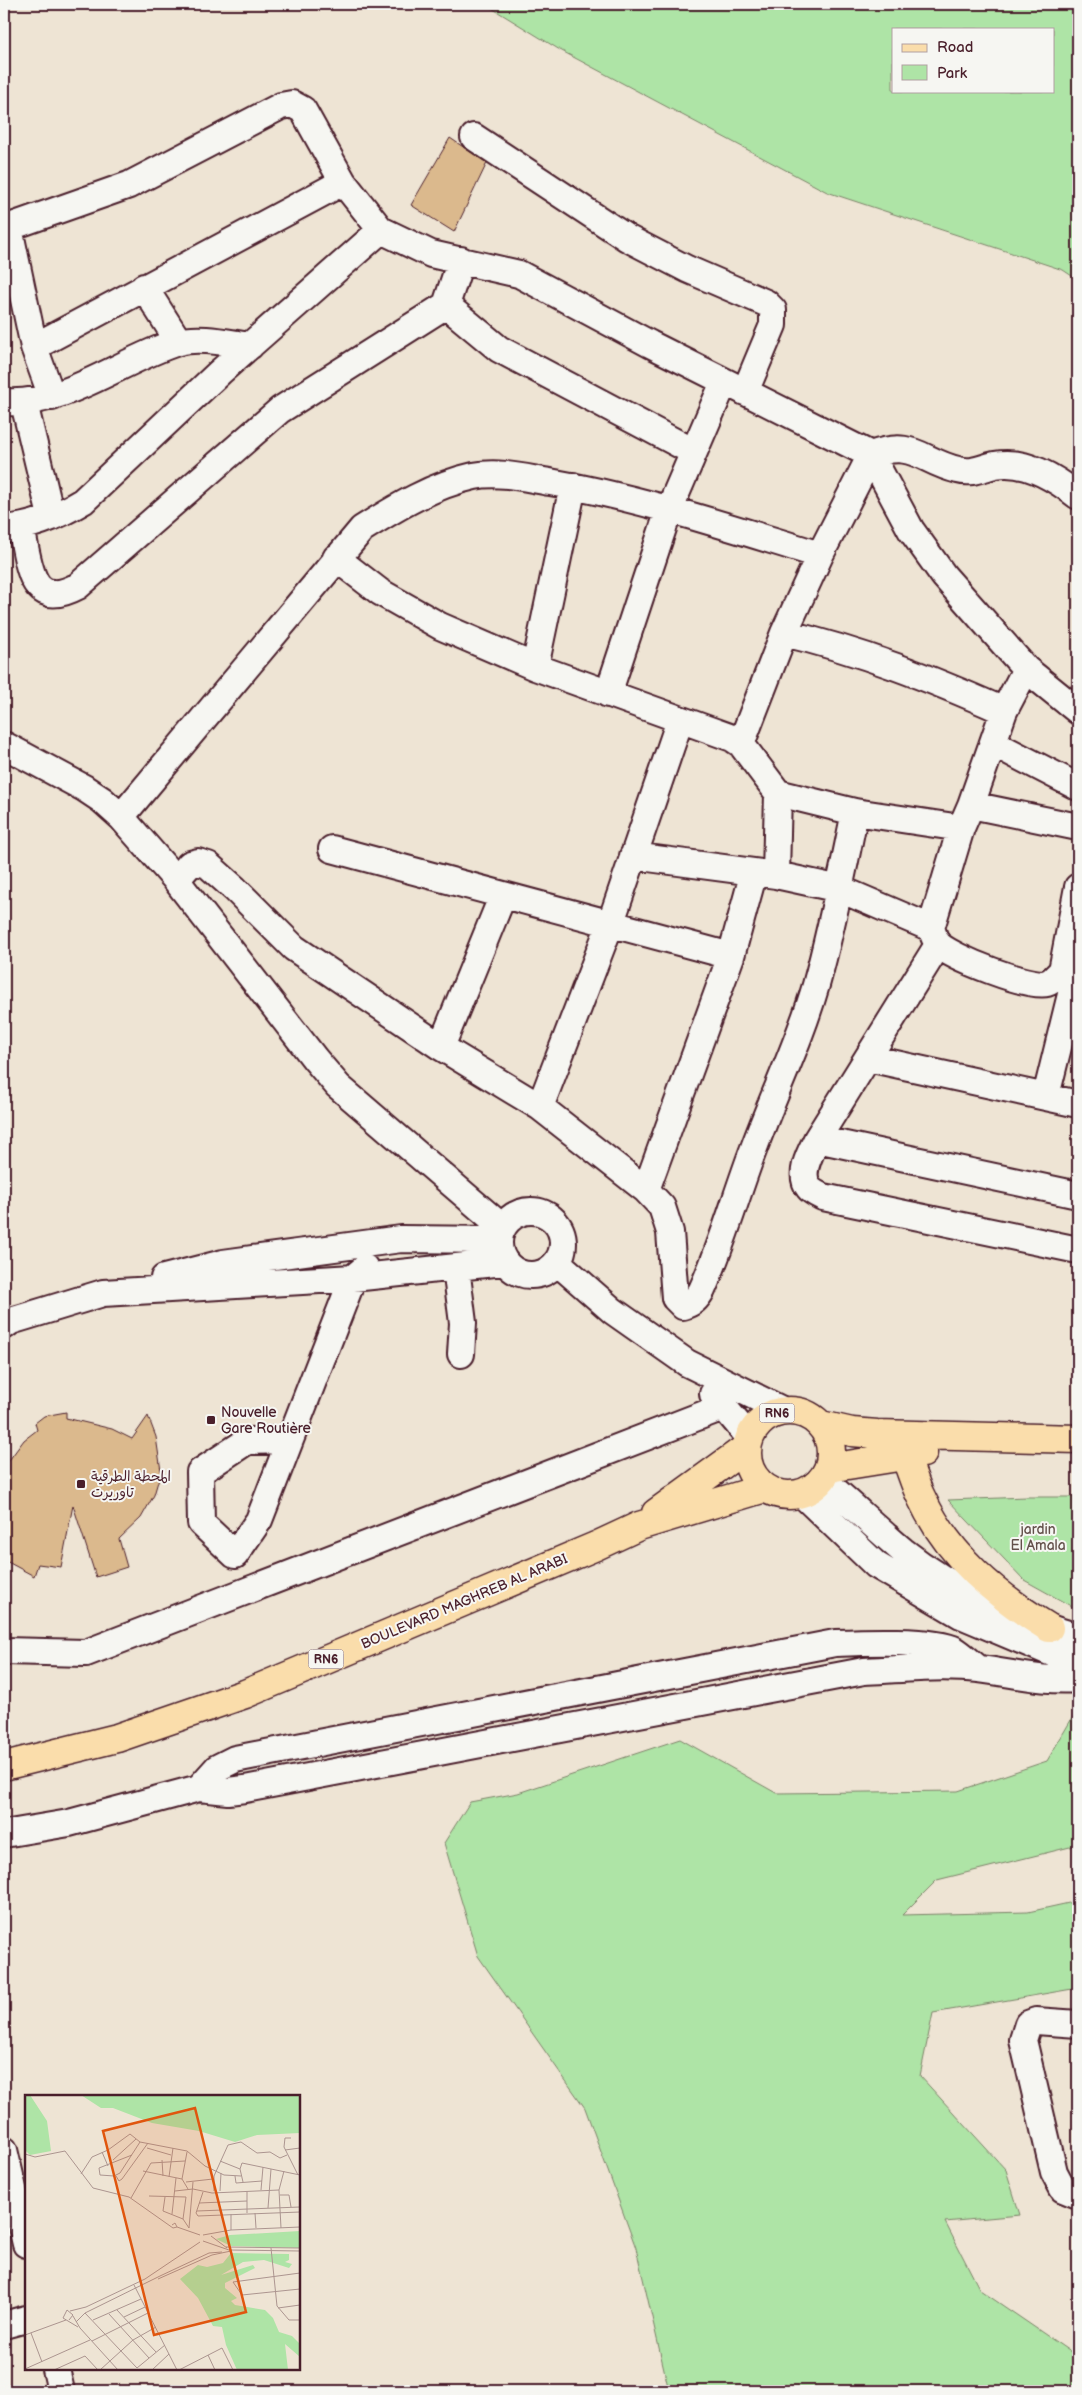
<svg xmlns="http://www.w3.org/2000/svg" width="1082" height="2395" font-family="'Balsamiq Sans','Playpen Sans Arabic',sans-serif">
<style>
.green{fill:#aee4a6;stroke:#7c8268;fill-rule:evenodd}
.building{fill:#dbb98d;stroke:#4a1f2b}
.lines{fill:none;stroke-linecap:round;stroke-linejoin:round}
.minor-casing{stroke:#4a1f2b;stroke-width:30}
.major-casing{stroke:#4a1f2b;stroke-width:31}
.minor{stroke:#f6f6f2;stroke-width:26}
.major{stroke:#faddab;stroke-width:28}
.poi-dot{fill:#4a1f2b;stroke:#f6f6f2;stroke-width:2}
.labels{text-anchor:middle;stroke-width:4;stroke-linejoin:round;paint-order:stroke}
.shield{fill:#f6f6f2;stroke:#7e6067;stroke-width:1}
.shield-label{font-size:12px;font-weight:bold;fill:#4a1f2b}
.poi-label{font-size:14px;fill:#4a1f2b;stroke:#f6f6f2;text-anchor:start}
.park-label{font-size:14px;fill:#63504a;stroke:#f6f6f2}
.street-label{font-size:14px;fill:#4a1f2b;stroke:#f6f6f2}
.inset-road{fill:none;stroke:#ac9590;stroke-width:1}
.view{fill:#e0560e;fill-opacity:0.15;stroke:#e0560e;stroke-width:2.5}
.inset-edge{fill:none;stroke:#4a1f2b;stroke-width:2.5}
</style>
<rect width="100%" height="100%" fill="#eee4d4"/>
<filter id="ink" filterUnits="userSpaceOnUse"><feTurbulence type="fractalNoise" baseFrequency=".02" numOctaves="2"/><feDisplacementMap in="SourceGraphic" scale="10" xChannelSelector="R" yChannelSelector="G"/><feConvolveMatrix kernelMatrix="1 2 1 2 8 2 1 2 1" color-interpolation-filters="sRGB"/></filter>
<g filter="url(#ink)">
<path class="green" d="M485 4H1078V280L1063 270 827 192 560 50ZM893 29H1053V91H893Z
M1027 1497H1078V1610L1024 1580 948 1500Z
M1078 1708V1845L937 1880 902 1915 1028 1912 1078 1901V1988L933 2013 920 2076 1006 2170 1020 2215 945 2222 980 2290 1078 2357V2391H669L636 2248 585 2108 478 1956 444 1843 470 1802 518 1793 680 1739 776 1793 958 1791 1047 1761Z"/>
<path class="building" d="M450 138 487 163 454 232 411 205Z
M66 1412V1418L112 1429 132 1439 148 1416 156 1437 161 1471 154 1495 141 1518 119 1539 127 1567 96 1577 73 1505 61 1567 38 1564 34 1576 4 1560V1467L24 1440 37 1430 35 1423 44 1416Z"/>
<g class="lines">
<defs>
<path id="minor" d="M474 137 627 238 687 269 766 303 773 310V325L745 392
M9 228 34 347 52 397
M4 229 129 185 281 106 292 104 303 110 343 182 381 230 431 254 519 274 650 344 871 455 911 530 944 576 1026 669 1078 711
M144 287 179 342
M446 305 499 349 692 451
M34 347 343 182
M4 402C67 406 120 360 178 342 200 336 228 343 250 346
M24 403 51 516
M21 528C30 564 29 612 78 586L280 410 446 305 461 260
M4 529C31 527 60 515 83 501L220 372 381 230
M336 558 380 592 440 626 535 667 732 738 741 744 778 793 776 875
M784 633C861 651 932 679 1004 711
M535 667 573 486
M608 694 669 510 724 382
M993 743 1078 787
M741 744 784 633 820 555 871 455C914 439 920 461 958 470 972 474 981 468 995 465 1025 459 1055 478 1078 496
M4 745 84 788 102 800 121 817 176 880 315 1059 338 1086 502 1227
M778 793 855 812 961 828 971 805 1078 827
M971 805 1004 711 1026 669
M121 817 362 529C397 507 433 485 474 476 499 471 525 478 550 482 642 498 731 528 820 555
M332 849 731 956
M633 856 776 875 840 889 931 928C933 933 935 941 939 945 953 958 1029 988 1047 983 1053 981 1057 975 1062 971L1078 975
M176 880 190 864 198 862 208 865 235 889 294 948 441 1047 540 1107 646 1190 662 1207 670 1232 675 1298 683 1306C693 1303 697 1299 702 1290 723 1244 736 1195 754 1148 774 1093 800 1041 816 985 832 928 843 870 855 812
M931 928 961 828
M938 945 817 1139C810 1153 798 1174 809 1188 812 1192 819 1195 823 1197L1078 1250
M1062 971 1078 887
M441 1047 503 895
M868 1058 1078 1104
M1046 1096 1076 974
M540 1107 611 922 680 720
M817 1139 1078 1195
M646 1190 731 956 754 872
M499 1243a32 32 0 1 1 64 0a32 32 0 1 1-64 0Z
M557 1262 613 1311 687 1363 784 1411
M456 1268 463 1323 461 1354
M164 1278 223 1263 401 1239 498 1240
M4 1326 11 1321 103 1293 353 1278 504 1262
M713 1394 749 1437
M290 1440 259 1520 235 1555 201 1523 200 1472 247 1441Z
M290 1440 353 1278 365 1268
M823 1480C850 1503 876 1528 903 1551 952 1590 1018 1620 1078 1637
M802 1494 876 1565 961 1615 1078 1664
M4 1651 86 1653 723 1407
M199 1788 217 1768 235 1759 835 1643C860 1642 935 1639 955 1650 963 1655 971 1663 979 1669
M4 1834 69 1823 199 1788 228 1791 245 1789 864 1671C902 1669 941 1665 979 1669 1013 1673 1043 1682 1078 1679
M1078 2024 1036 2021 1028 2024 1023 2040 1054 2172 1063 2189 1078 2195
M4 2150 26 2244
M4 2325 26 2319
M56 2369 61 2391"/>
<path id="major" d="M747 1453a42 42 0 1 1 84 0a42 42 0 1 1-84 0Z
M821 1425 852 1432 877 1434 1078 1439
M905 1456C911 1470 915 1486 922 1499 949 1557 996 1595 1049 1628
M829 1468 923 1453
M656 1513 747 1447
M4 1766 117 1738 245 1694 596 1546 639 1526 765 1488"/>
</defs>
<use href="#minor" class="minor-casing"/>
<use href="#major" class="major-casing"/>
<use href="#minor" class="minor"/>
<use href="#major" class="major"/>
</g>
</g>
<g class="poi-dot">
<rect x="206" y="1415" width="10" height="10" rx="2.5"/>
<rect x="76" y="1479" width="10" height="10" rx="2.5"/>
</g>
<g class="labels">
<g class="shield">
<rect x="759.5" y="1403.5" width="35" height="19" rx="4"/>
<rect x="308.5" y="1649.5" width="35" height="19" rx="4"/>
</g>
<g class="shield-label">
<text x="777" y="1417">RN6</text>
<text x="326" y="1663">RN6</text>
</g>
<g class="poi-label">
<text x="221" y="1417">Nouvelle<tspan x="221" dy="16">Gare Routière</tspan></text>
<text x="91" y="1481">المحطة الطرقية<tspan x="91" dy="16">تاوريرت</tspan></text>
</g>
<g class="park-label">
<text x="1038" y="1534">jardin<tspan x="1038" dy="16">El Amala</tspan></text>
</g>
<g class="street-label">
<text transform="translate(464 1601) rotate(-23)" y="5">BOULEVARD MAGHREB AL ARABI</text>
</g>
</g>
<g transform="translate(25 2095)">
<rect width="275" height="275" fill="#eee4d4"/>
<path d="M0 0H5L22 26 26 56 5 60 0 55ZM56 0H275V38L232 40 210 47 174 36 127 28 88 13H76ZM275 136V153L206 151 191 144 205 140ZM206 158 264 159V165L260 167 267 169 264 173 239 165 218 167 196 180 228 170 230 173 200 188V193L212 203 206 206 210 210 240 215 248 223 254 237 267 241 275 249V262L260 249 263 275H212L201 250 197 232 188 231 173 203 155 184 173 170 182 172 198 168Z" fill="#aee4a6"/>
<path class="inset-road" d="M266 43H260L259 52 273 80M122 53 146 60M260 55 275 53M77 57 83 71M0 59 10 62 40 56 68 93 104 102 148 133 152 132 150 128 147 130M107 60 74 73 75 80 89 81 95 78 115 47M88 65 111 44M137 65 138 81M195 66 215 74 218 87M215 74 217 68 275 80M118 76 157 84 163 94M56 79 67 62 83 55 105 39 115 47 162 56 180 71 199 80 216 81M91 81 94 86 97 84 123 48M210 81 211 88 237 86M144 82 148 53M157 84 162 57M161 87 188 84M236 95 238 72M150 96 168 94 187 98 254 95M189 96V81L203 50 216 47 232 58 245 57 255 63 262 60M195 96 196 78M222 96V118M178 97 171 118 173 121 275 117M255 100H264L266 112M124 101 161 102 158 124M140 102 138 116 158 124 164 133 168 87M106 103 126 68 160 66M174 108 222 106M243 113 246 74M172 116 275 112M230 118 231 133M147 119 151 83M206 119V135M152 132 175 140M256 133 254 95 259 76M178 140 206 135 275 132M186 141 202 153M178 146 204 155 275 156M201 152 275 153M246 153 252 211 264 225H275M275 178 208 187 217 200 275 194M133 184 187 160 206 156M109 190 152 275M253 213 275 210M92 215 131 257M45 216 61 212 120 184 175 147M60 218 112 273 140 250M84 219 124 263M48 221 55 233 93 275M99 222 120 212M44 225 48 220 42 215 38 223 53 232M68 225 116 204M51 227 60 218 135 181 184 158 197 157M6 238 17 267M0 240 41 225M67 246 123 218M183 260 190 275M0 274 65 245M29 275 60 261 73 275M75 275 108 245 131 232M127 275 144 259M154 275 197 253 208 275"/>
<path class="view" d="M170 13 221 217 129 240 78 36Z"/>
<rect width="275" height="275" class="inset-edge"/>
</g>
<rect width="1082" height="2395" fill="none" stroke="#f6f6f2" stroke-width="20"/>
<rect x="10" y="10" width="1062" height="2375" fill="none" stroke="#4a1f2b" stroke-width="2" filter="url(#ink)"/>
<rect x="892" y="28" width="162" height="65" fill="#f6f6f2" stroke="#b1a0a2"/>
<rect x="902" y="44" width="25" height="8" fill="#faddab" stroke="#b1a0a2"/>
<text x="937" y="52" font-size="15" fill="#4a1f2b">Road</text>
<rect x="902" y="65" width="25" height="15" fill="#aee4a6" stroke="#b1a0a2"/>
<text x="937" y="78" font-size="15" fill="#4a1f2b">Park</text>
</svg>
